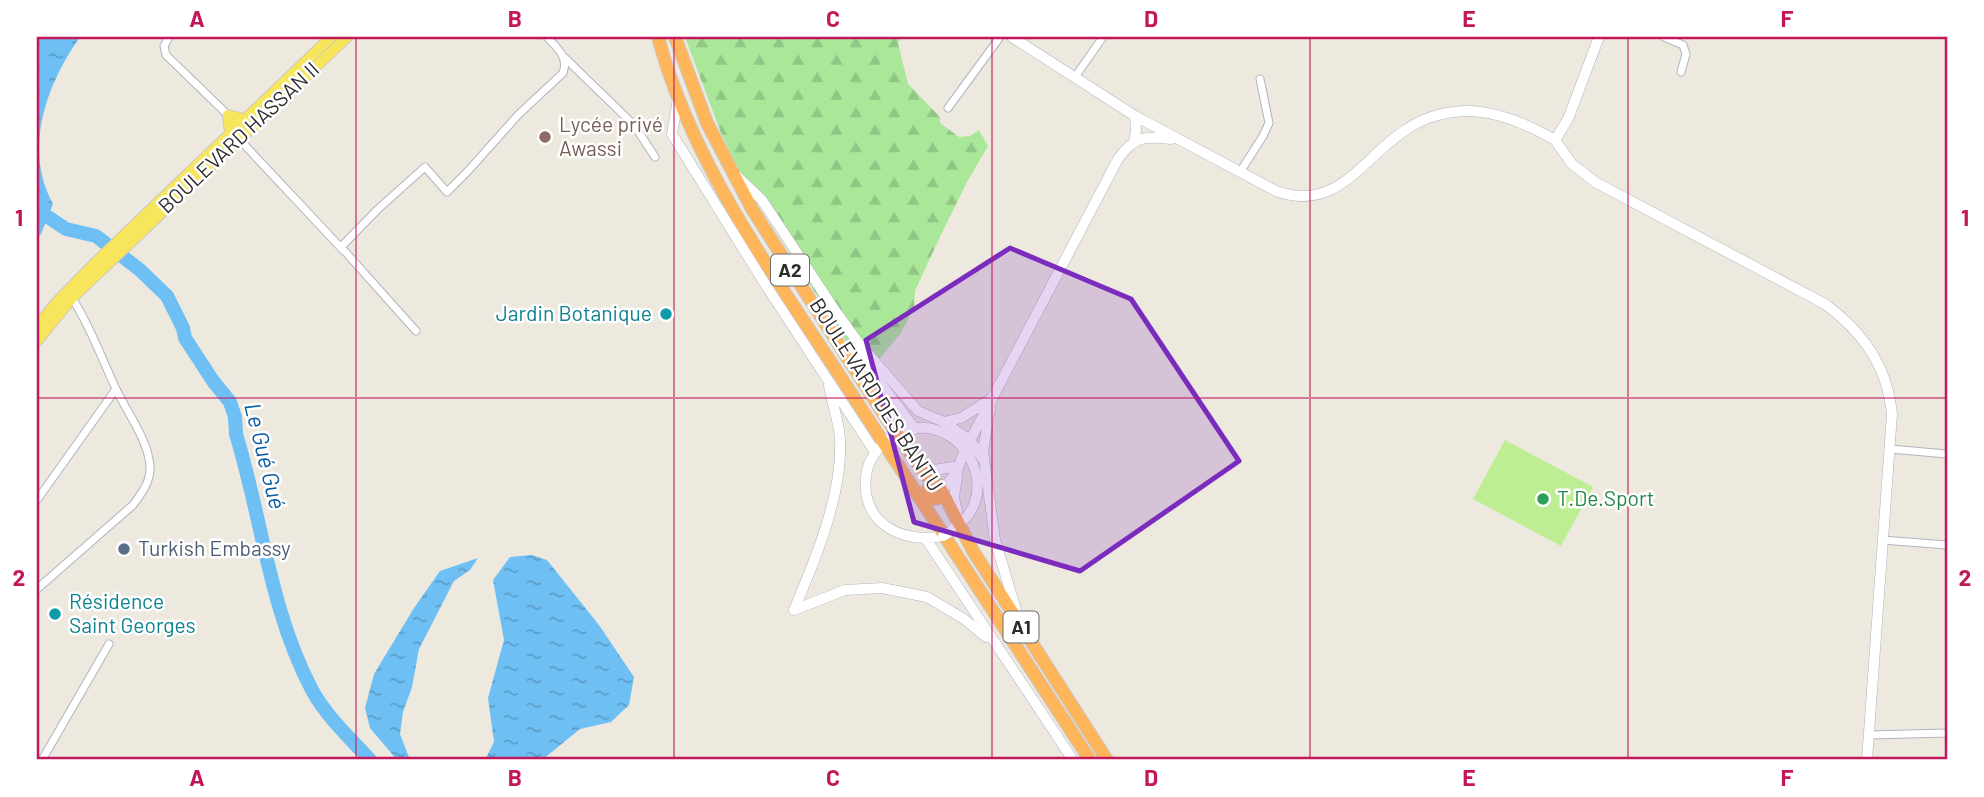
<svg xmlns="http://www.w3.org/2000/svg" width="1984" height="797" font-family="Barlow,sans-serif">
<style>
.forest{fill:url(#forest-firs)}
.pitch{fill:#bdee94}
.water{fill:url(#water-ripples)}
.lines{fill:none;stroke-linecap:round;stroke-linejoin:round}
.river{stroke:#6ec0f4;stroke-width:14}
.street-casing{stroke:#b2b3c0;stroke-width:9}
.secondary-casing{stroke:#b2b3c0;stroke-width:11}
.primary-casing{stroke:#c8c8c8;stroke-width:12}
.highway-casing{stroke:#c8c8c8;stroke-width:14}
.street{stroke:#fff;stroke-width:7}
.secondary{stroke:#fff;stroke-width:10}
.primary{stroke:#f7e55b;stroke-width:10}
.highway{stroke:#ffb559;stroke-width:12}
.secondary-bridge-casing{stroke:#b2b3c0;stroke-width:11;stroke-linecap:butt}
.secondary-bridge{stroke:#fff;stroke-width:10}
.marked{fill:#7b2cbf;fill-opacity:0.2;stroke:#7b2cbf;stroke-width:5;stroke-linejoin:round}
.grid{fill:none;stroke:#c2185b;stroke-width:2;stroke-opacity:0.55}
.education-dot{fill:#8d6e63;stroke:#fff;stroke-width:2.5}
.culture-dot{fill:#0f9aa8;stroke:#fff;stroke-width:2.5}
.leisure-dot{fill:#2e9e5b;stroke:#fff;stroke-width:2.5}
.service-dot{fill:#5c6f8a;stroke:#fff;stroke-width:2.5}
.labels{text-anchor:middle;stroke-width:5;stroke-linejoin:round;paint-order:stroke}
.shield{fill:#fff;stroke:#6b6b6b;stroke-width:2}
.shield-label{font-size:19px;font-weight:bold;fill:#2c2c2c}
.education-label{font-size:21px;fill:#785e54;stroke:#fff;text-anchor:start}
.street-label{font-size:21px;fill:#2c2c2c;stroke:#fff}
.culture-label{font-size:21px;fill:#0d838f;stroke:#fff;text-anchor:end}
.leisure-label{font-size:21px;fill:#27864d;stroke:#fff;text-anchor:start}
.service-label{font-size:21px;fill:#4e5e75;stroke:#fff;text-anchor:start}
.water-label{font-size:23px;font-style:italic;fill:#085ca5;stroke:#fff}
.neatline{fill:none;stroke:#c2185b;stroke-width:2.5}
.grid-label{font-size:23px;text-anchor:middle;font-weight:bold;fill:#c2185b}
</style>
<defs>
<pattern id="forest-firs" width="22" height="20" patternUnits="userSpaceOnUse" patternTransform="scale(1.75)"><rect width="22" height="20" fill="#aae799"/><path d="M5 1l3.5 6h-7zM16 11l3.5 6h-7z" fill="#92c684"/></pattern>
<pattern id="water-ripples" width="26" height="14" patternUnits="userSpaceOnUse" patternTransform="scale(1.75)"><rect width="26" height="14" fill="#6ec0f4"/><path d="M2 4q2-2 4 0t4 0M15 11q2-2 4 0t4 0" fill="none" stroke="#5b9cc6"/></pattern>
</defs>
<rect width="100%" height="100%" fill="#eee9de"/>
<path class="forest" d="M685 37H900L898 43 908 84 940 117V123L959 137 970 136 979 130 988 146 967 182 939 239 915 291 914 307 901 333 867 374 743 179 721 133Z"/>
<path class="pitch" d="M1505 440 1593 487 1561 546 1473 499Z"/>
<path class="water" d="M37 37H80C46 85 23 149 53 204L41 234 37 238Z
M532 555 547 560 599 625 634 677 629 705 611 722 580 729 542 760H485L494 742 488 698 504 640 493 580 510 557Z
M478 558 470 570 454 581 419 649 412 687 403 712 400 734 410 760H397L370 728 365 708 374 674 414 608 440 571Z"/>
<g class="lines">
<path class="river" d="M48 217 66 229 96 236 140 270 167 296 183 328 185 338 213 381 230 402 235 417 236 434C262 519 270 611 312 690 326 716 350 738 370 760"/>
<defs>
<path id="street" d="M169 37 164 46 166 55 228 115
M1664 37 1683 45 1686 54 1681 72
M565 58 634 125 655 157
M1075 77 1103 37
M948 108 1000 37
M238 138 343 250
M1240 172 1263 136 1269 123 1260 79
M416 331 341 247 378 209 425 167 447 192 468 171 518 115 563 73C569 57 557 48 547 37
M1890 449 1947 454
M37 500 116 389
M1882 540 1947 545
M37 589 133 505C142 493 151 481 150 466 148 440 128 414 117 391 102 360 91 327 72 298
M1869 735 1947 733
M42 760 109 644"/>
<path id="secondary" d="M1012 37 1135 116 1276 191C1336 213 1361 160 1404 131 1421 119 1443 112 1464 111 1495 110 1529 125 1555 140
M678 99 672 134 765 284 875 452
M1555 140 1572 164 1595 182 1825 304C1864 333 1887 366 1892 414L1867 760
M1555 140 1568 119 1599 37
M1134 142 1136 130 1135 116
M738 177 762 200 836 312 857 341 918 411 944 422 961 418 991 399
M842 346 864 361 915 429
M990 409 983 451 995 540 1017 613
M944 422 970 440 982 458
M918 461 934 470 953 467
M957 475 954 498 957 512
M942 491 957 471 965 450 1118 159C1134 136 1145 136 1171 139
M943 536C899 545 857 520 867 470 871 455 883 441 897 434 958 404 1009 492 954 528
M926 539 1073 760
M794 610C815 560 843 494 840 439 839 421 832 403 829 386
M794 610 845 590 882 588 927 597 964 619 986 637"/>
<path id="primary" d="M230 132 228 115 244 119
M37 327 55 304 97 261 331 37
M37 341 72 298 347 37"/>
<path id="highway" d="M658 37C693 168 778 280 851 393 931 515 1011 638 1090 760
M675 37 707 123 752 209 886 418 926 475 938 485
M927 492a7 7 0 1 1 14 0a7 7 0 1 1-14 0Z
M942 491 973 551 1107 760"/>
</defs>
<use href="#street" class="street-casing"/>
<use href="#secondary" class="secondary-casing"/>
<use href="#primary" class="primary-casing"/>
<use href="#highway" class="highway-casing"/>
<use href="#street" class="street"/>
<use href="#secondary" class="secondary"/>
<use href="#primary" class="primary"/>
<use href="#highway" class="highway"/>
<defs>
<path id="secondary-bridge" d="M943 536 951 531"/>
</defs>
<use href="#secondary-bridge" class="secondary-bridge-casing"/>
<use href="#secondary-bridge" class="secondary-bridge"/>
</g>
<path class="marked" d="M1010 248 1131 299 1239 461 1080 571 914 522 866 340Z"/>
<path class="grid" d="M356 37V760M674 37V760M992 37V760M1310 37V760M1628 37V760M37 398H1947"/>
<circle class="education-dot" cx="545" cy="137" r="7"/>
<g class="culture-dot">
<circle cx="666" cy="314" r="7"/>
<circle cx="55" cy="614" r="7"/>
</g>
<circle class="leisure-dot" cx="1543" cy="499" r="7"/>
<circle class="service-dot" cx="124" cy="549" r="7"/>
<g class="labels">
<g class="shield">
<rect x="771" y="254.5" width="38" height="31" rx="5"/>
<rect x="1003.5" y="611.5" width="35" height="31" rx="5"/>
</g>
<g class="shield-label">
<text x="790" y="277">A2</text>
<text x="1021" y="634">A1</text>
</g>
<g class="education-label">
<text x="559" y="132">Lycée privé<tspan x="559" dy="24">Awassi</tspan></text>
</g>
<g class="street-label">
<text transform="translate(239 138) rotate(-43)" y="7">BOULEVARD HASSAN II</text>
<text transform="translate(876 395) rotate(57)" y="7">BOULEVARD DES BANTU</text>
</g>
<g class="culture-label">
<text x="652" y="321">Jardin Botanique</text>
<text x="69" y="609" text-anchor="start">Résidence<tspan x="69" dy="24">Saint Georges</tspan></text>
</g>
<g class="leisure-label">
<text x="1557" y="506">T.De.Sport</text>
</g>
<g class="service-label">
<text x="138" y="556">Turkish Embassy</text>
</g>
<g class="water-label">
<text transform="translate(265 456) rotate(76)" y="8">Le Gué Gué</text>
</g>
</g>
<rect width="1984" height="797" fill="none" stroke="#ffffff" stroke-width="77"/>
<rect x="38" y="38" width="1908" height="720" class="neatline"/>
<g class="grid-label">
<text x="197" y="27">A</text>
<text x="515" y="27">B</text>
<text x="833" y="27">C</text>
<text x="1151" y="27">D</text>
<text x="1469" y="27">E</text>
<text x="1787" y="27">F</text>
<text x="19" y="226">1</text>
<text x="1965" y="226">1</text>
<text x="19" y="586">2</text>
<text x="1965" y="586">2</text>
<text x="197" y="786">A</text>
<text x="515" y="786">B</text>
<text x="833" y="786">C</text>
<text x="1151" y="786">D</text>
<text x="1469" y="786">E</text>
<text x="1787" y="786">F</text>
</g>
</svg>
